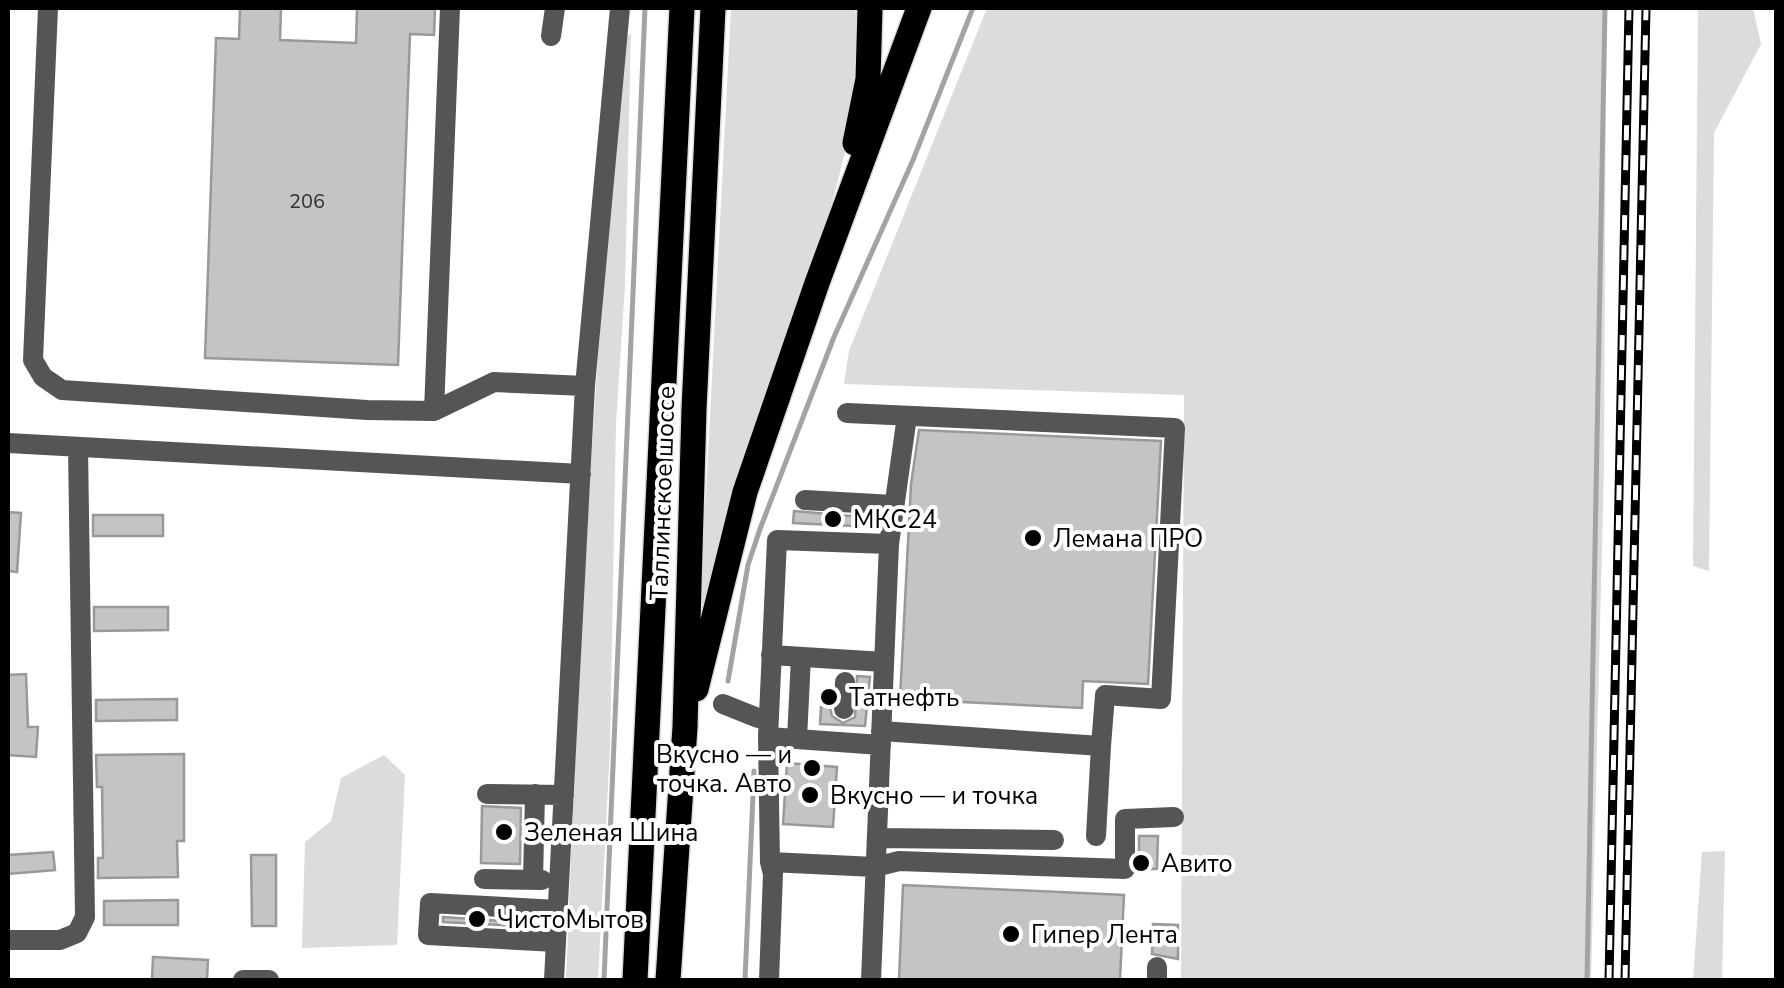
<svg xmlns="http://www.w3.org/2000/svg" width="1784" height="988" font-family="'Nunito Sans',sans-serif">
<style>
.green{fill:#dcdcdc}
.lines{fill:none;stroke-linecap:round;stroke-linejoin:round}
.stream{stroke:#a3a3a3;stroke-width:5}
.building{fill:#c4c4c4;stroke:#999;stroke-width:2.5}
.major-casing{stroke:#dbdbdb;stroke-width:28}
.minor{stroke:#555;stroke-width:20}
.major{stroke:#000;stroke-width:25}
.rail-casing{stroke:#000;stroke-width:9}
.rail{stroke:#fff;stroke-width:5;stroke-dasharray:15;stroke-linecap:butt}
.poi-dot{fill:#000;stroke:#fff;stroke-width:4}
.labels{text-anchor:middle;stroke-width:8;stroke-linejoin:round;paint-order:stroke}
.number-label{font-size:20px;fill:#313131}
.street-label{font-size:25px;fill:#000;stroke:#fff}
.poi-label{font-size:25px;fill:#000;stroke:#fff;text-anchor:start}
</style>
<rect width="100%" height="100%" fill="#fff"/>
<path class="green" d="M731 8H855C868 118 825 222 793 325 762 427 731 528 699 630Z
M987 8H1606L1604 469 1591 980H1181L1184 395 844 384 849 351Z
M1698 8H1753L1761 44 1714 133 1709 571 1693 566Z
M631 33 625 286 616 423 610 748 598 980H566C578 667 594 354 624 41Z
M384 755 405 775 397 945 302 948 305 842 331 821 341 778Z
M1725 851 1722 980H1693L1702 852Z"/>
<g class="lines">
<path class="stream" d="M728 681 748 565 760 529 834 337 913 160 973 8
M604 980 645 8
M745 980 754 771
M1587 980 1605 8"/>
</g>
<path class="building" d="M240 8H281L280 40 356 43 357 8H435L434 35 410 34 398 365 205 358 216 38 239 39Z
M919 430 1161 441 1148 684 1083 681 1082 708 900 699 911 484Z
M794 511 873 518V527L793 523Z
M8 512 21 513 17 572 8 571Z
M93 515H163V536H93Z
M94 607H168V630L94 631Z
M26 674 28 727H38L36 757 8 755V675Z
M857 676 870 677 865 726 820 724 821 707 830 708 832 716 843 723 855 717Z
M177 699V720L96 721V700Z
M184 754V841H177L178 877 98 878V858H103L102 787H97L96 755Z
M787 763 837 767 833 827 783 824Z
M482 806 521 808 520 864 481 863Z
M1139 836H1158L1157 869H1139Z
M53 852 55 870 8 874V855Z
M251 855H276V926H252Z
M903 885 1124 895 1120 980H899Z
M178 900V925H104V901Z
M443 917 519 922 518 926 443 922Z
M1153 924 1178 925V959L1152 954Z
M153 957 208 960 207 980H152Z"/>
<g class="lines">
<defs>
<path id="major" d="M855 143 868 79 870 8
M696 689 745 492 817 283 919 8
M635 980 682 8
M668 980 685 727 694 409 713 8"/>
</defs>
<use href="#major" class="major-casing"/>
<path class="minor" d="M48 8 33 360 43 377 62 390 367 410 434 411 494 382 585 386
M551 36 555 8
M434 411 450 8
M847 413 1175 428 1161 699 1105 695 1101 746
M8 443 581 474
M805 500 893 505
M771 655 884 662
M723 704 758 718H769
M844 709 845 682
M881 731 1101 746 1096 836
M768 737 881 745
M797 739 801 657
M487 794 564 795
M877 838 1054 840
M770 862 875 867 899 861 1125 869V819L1174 817
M484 879 542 880
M533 880 535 794
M8 940H60L77 933 85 917 78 447
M556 942 428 935 430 903 558 910
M1157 967V980
M243 980H269
M554 980 585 386 620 8
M769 980 773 874 770 862 768 737 777 540 889 544
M871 980 889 544 907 416"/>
<use href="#major" class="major"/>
<defs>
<path id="rail" d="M1609 980 1629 8
M1625 980 1646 8"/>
</defs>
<use href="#rail" class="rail-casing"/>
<use href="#rail" class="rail"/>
</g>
<g class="poi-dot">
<circle cx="833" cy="519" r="10"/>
<circle cx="1033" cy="538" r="10"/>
<circle cx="829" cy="697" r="10"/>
<circle cx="812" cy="768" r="10"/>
<circle cx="810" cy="795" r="10"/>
<circle cx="504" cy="832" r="10"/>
<circle cx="1141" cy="863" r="10"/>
<circle cx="477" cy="919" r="10"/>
<circle cx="1011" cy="934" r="10"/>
</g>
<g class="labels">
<g class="number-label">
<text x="307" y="208">206</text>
</g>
<g class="street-label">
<text transform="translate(662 493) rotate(-88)" y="9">Таллинское шоссе</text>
</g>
<g class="poi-label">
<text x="853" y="528">МКС24</text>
<text x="1053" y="547">Лемана ПРО</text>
<text x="849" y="706">Татнефть</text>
<text x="792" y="763" text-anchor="end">Вкусно — и<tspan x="792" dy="29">точка. Авто</tspan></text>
<text x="830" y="804">Вкусно — и точка</text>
<text x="524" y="841">Зеленая Шина</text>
<text x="1161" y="872">Авито</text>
<text x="497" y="928">ЧистоМытов</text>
<text x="1031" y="943">Гипер Лента</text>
</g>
</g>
<rect width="1784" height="988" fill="none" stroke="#000000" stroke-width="20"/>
</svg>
